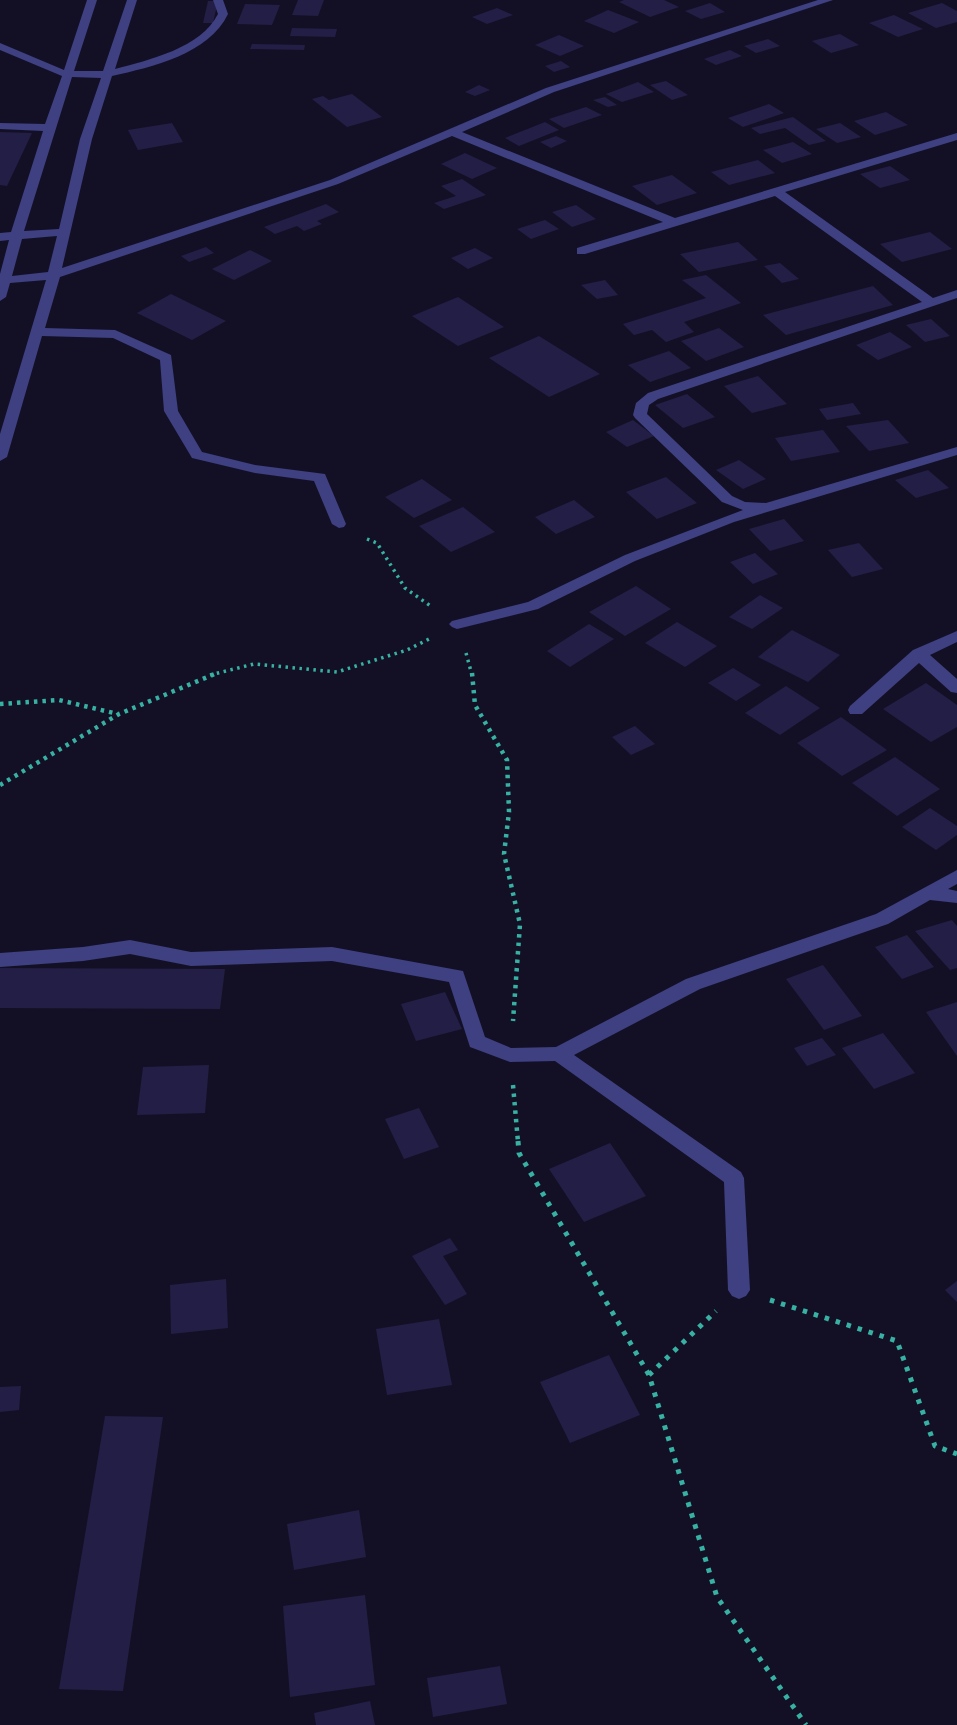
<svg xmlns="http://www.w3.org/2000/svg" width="957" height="1725" font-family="'Roboto Condensed',sans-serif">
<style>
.building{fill:#231e45}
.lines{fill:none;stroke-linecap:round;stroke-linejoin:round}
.path-far2{stroke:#37b1a3;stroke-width:3.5;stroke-dasharray:2.5 4.5;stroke-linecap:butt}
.path-far1{stroke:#37b1a3;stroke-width:4.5;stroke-dasharray:3.5 5;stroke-linecap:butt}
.path{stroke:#37b1a3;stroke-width:5;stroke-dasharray:4.5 7;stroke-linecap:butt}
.minor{fill:#3e4082;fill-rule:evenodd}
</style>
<rect width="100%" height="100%" fill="#131025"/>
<path class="building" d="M298 0H324L318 16 292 15Z
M624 0H664L679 7 650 17 619 2Z
M208 1H218L213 23H203Z
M710 3 725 12 701 19 685 11Z
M942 3 957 11V22L936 28 908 13Z
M245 4 280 5 272 25 237 24Z
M497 8 513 15 487 24 472 17Z
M608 10 639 22 614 33 584 21Z
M894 15 923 29 898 37 869 23Z
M292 28 337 29 335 37 290 36Z
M840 34 859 45 831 53 812 41Z
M559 35 584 46 560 56 535 45Z
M768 39 780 46 756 53 744 46Z
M252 44 305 45 304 50 250 49Z
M730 50 742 56 716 65 704 59Z
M561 61 570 67 554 72 545 66Z
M666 81 688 95 672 100 650 85Z
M638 82 654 92 622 102 606 94Z
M479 85 490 90 475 96 465 92Z
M352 94 382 117 347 127 312 99 323 96 329 100Z
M605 97 617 105 608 107 593 100Z
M769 104 784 113 743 127 728 118Z
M586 107 602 115 564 128 549 119Z
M886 112 908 125 875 135 854 121Z
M793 117 826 141 809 145 785 128 760 134 751 128Z
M545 122 559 130 519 146 505 138Z
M172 123 183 142 138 150 128 130Z
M840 123 861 137 837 143 816 129Z
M0 132 32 133 7 186 0 185Z
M556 136 567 141 551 148 540 142Z
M793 142 812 154 782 163 763 150Z
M465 153 497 168 472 179 441 164Z
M758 160 775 173 729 185 711 172Z
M890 166 910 180 880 188 860 174Z
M672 175 697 193 657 205 632 186Z
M462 179 486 195 444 209 434 203 456 196 441 186Z
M326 204 339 212 317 221 322 224 304 231 297 226 275 234 264 227Z
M576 205 596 219 572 227 552 212Z
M545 220 559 229 531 239 517 229Z
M930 232 952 249 902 262 880 244Z
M738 242 758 260 699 272 680 254Z
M206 247 214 253 189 262 181 256Z
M475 248 493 258 468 269 451 258Z
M250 250 272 261 234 280 212 269Z
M780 263 799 279 782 283 764 266Z
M706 275 741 303 684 322 694 332 666 342 652 330 634 335 623 324 706 298 682 280Z
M605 280 618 295 597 299 581 285Z
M873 286 893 305 786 335 763 315Z
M171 294 226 321 192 340 137 313Z
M458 297 504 327 458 346 412 316Z
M931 319 950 336 925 342 906 325Z
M719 328 744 347 706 361 681 341Z
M890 332 912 347 878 360 856 345Z
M539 336 600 374 549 397 489 358Z
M669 351 691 368 650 382 628 365Z
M758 376 787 404 752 413 724 386Z
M687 394 715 417 683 428 655 405Z
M853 403 861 414 827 420 819 409Z
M633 420 654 436 627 447 606 432Z
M888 420 909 443 869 451 846 426Z
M823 430 840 452 791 461 775 438Z
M739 460 766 479 743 489 716 470Z
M928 470 949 488 916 498 895 480Z
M666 477 697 503 657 519 626 492Z
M422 479 452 500 414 518 385 497Z
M574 500 595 517 556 534 535 517Z
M463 507 495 532 451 552 419 526Z
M784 519 804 541 770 551 749 529Z
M859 543 883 569 852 577 828 550Z
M755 553 778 574 753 584 730 562Z
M636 586 671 609 625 636 589 612Z
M760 595 783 608 752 629 729 617Z
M677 622 717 646 685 667 645 643Z
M589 624 614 639 570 667 547 651Z
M792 630 840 655 808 682 758 657Z
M733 668 761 685 736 701 708 683Z
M926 683 957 705V727L931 742 883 709Z
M786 686 820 708 780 735 745 713Z
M841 717 887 750 842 776 797 743Z
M635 726 655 744 631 755 612 737Z
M895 757 940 789 897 816 852 783Z
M930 808 957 826V835L936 850 902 827Z
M952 920 957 926V968L950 970 915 931Z
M907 935 934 967 902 979 875 947Z
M823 965 862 1016 824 1030 786 979Z
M0 968 225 969 220 1009 0 1008Z
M445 992 462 1029 416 1041 401 1004Z
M957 1002V1056L926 1012Z
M883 1033 915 1073 874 1089 842 1048Z
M822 1038 836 1055 807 1066 794 1048Z
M209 1065 205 1113 137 1115 143 1067Z
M419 1108 439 1147 404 1159 385 1119Z
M610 1143 646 1196 584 1222 549 1169Z
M450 1238 458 1250 443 1256 467 1294 445 1305 412 1256Z
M226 1279 228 1328 171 1334 170 1285Z
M957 1281V1302L945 1290Z
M439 1319 452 1385 387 1395 376 1329Z
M609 1355 640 1415 570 1443 540 1382Z
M21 1386 19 1410 0 1412V1387Z
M105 1416 163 1417 123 1691 59 1689Z
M359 1510 366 1557 294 1570 287 1524Z
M365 1595 375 1685 290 1697 283 1606Z
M500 1666 507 1704 433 1717 427 1678Z
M370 1701 375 1725H316L314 1713Z"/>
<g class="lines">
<path class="path-far2" d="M367 539 377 543 405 588 432 607
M466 653 472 675
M210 675 254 664 337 672 407 650 429 639"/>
<path class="path-far1" d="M472 673 475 705 507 760 509 812 504 854 520 924 513 1021
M0 704 59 700 118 714
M0 785 119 714 217 673
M513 1085 518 1142"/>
<path class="path" d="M518 1141 519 1153 649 1375 717 1597 806 1725
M770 1300 897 1341 935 1446 957 1454
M649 1375 716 1311"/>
<path class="minor" d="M87 0H97L74 71H103L127 0H137L115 69C149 60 201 48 218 14L213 0H223L228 14C209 54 152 67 112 76L92 139 62 268 330 180 546 88 818 0H833L554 92 462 132 675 218 957 133V140L785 192 933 298 957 290V298L658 399 649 405 647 414 732 496 745 502 766 503 957 447V455L734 522 635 561 538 609 457 629 452 627 449 624 452 621 528 602 625 555 743 510 722 502 635 418 633 415 636 403 648 393 922 302 775 196 585 254H577V248L663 222 452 136 338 184 60 277 45 328 115 330 171 355 178 411 202 452 255 465 325 474 346 524 344 527 339 528 332 524 314 481 255 473 192 458 164 411 160 360 113 338 42 336 7 457 0 461V434L46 280 10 283 6 297 0 301V274L9 240 0 241V233L11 232 43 131 0 129V123L45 124 62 76 0 50V43L64 70ZM72 77 101 78 80 139 59 229 24 231ZM57 236 48 272 12 276 22 239Z
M957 631V642L930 655 957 679V693L951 692 919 663 862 714H850L848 710 850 706 913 650Z
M957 870V884L948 889 957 891V903L930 900 888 924 700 989 574 1055 741 1172 744 1178 750 1290 746 1296 739 1299 732 1296 728 1290 724 1182 555 1061 510 1062 470 1047 449 982 332 961 191 966 130 954 83 961 0 967V953L83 947 130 940 191 952 332 947 463 971 485 1037 511 1048 556 1047 686 979 876 914Z"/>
</g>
</svg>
